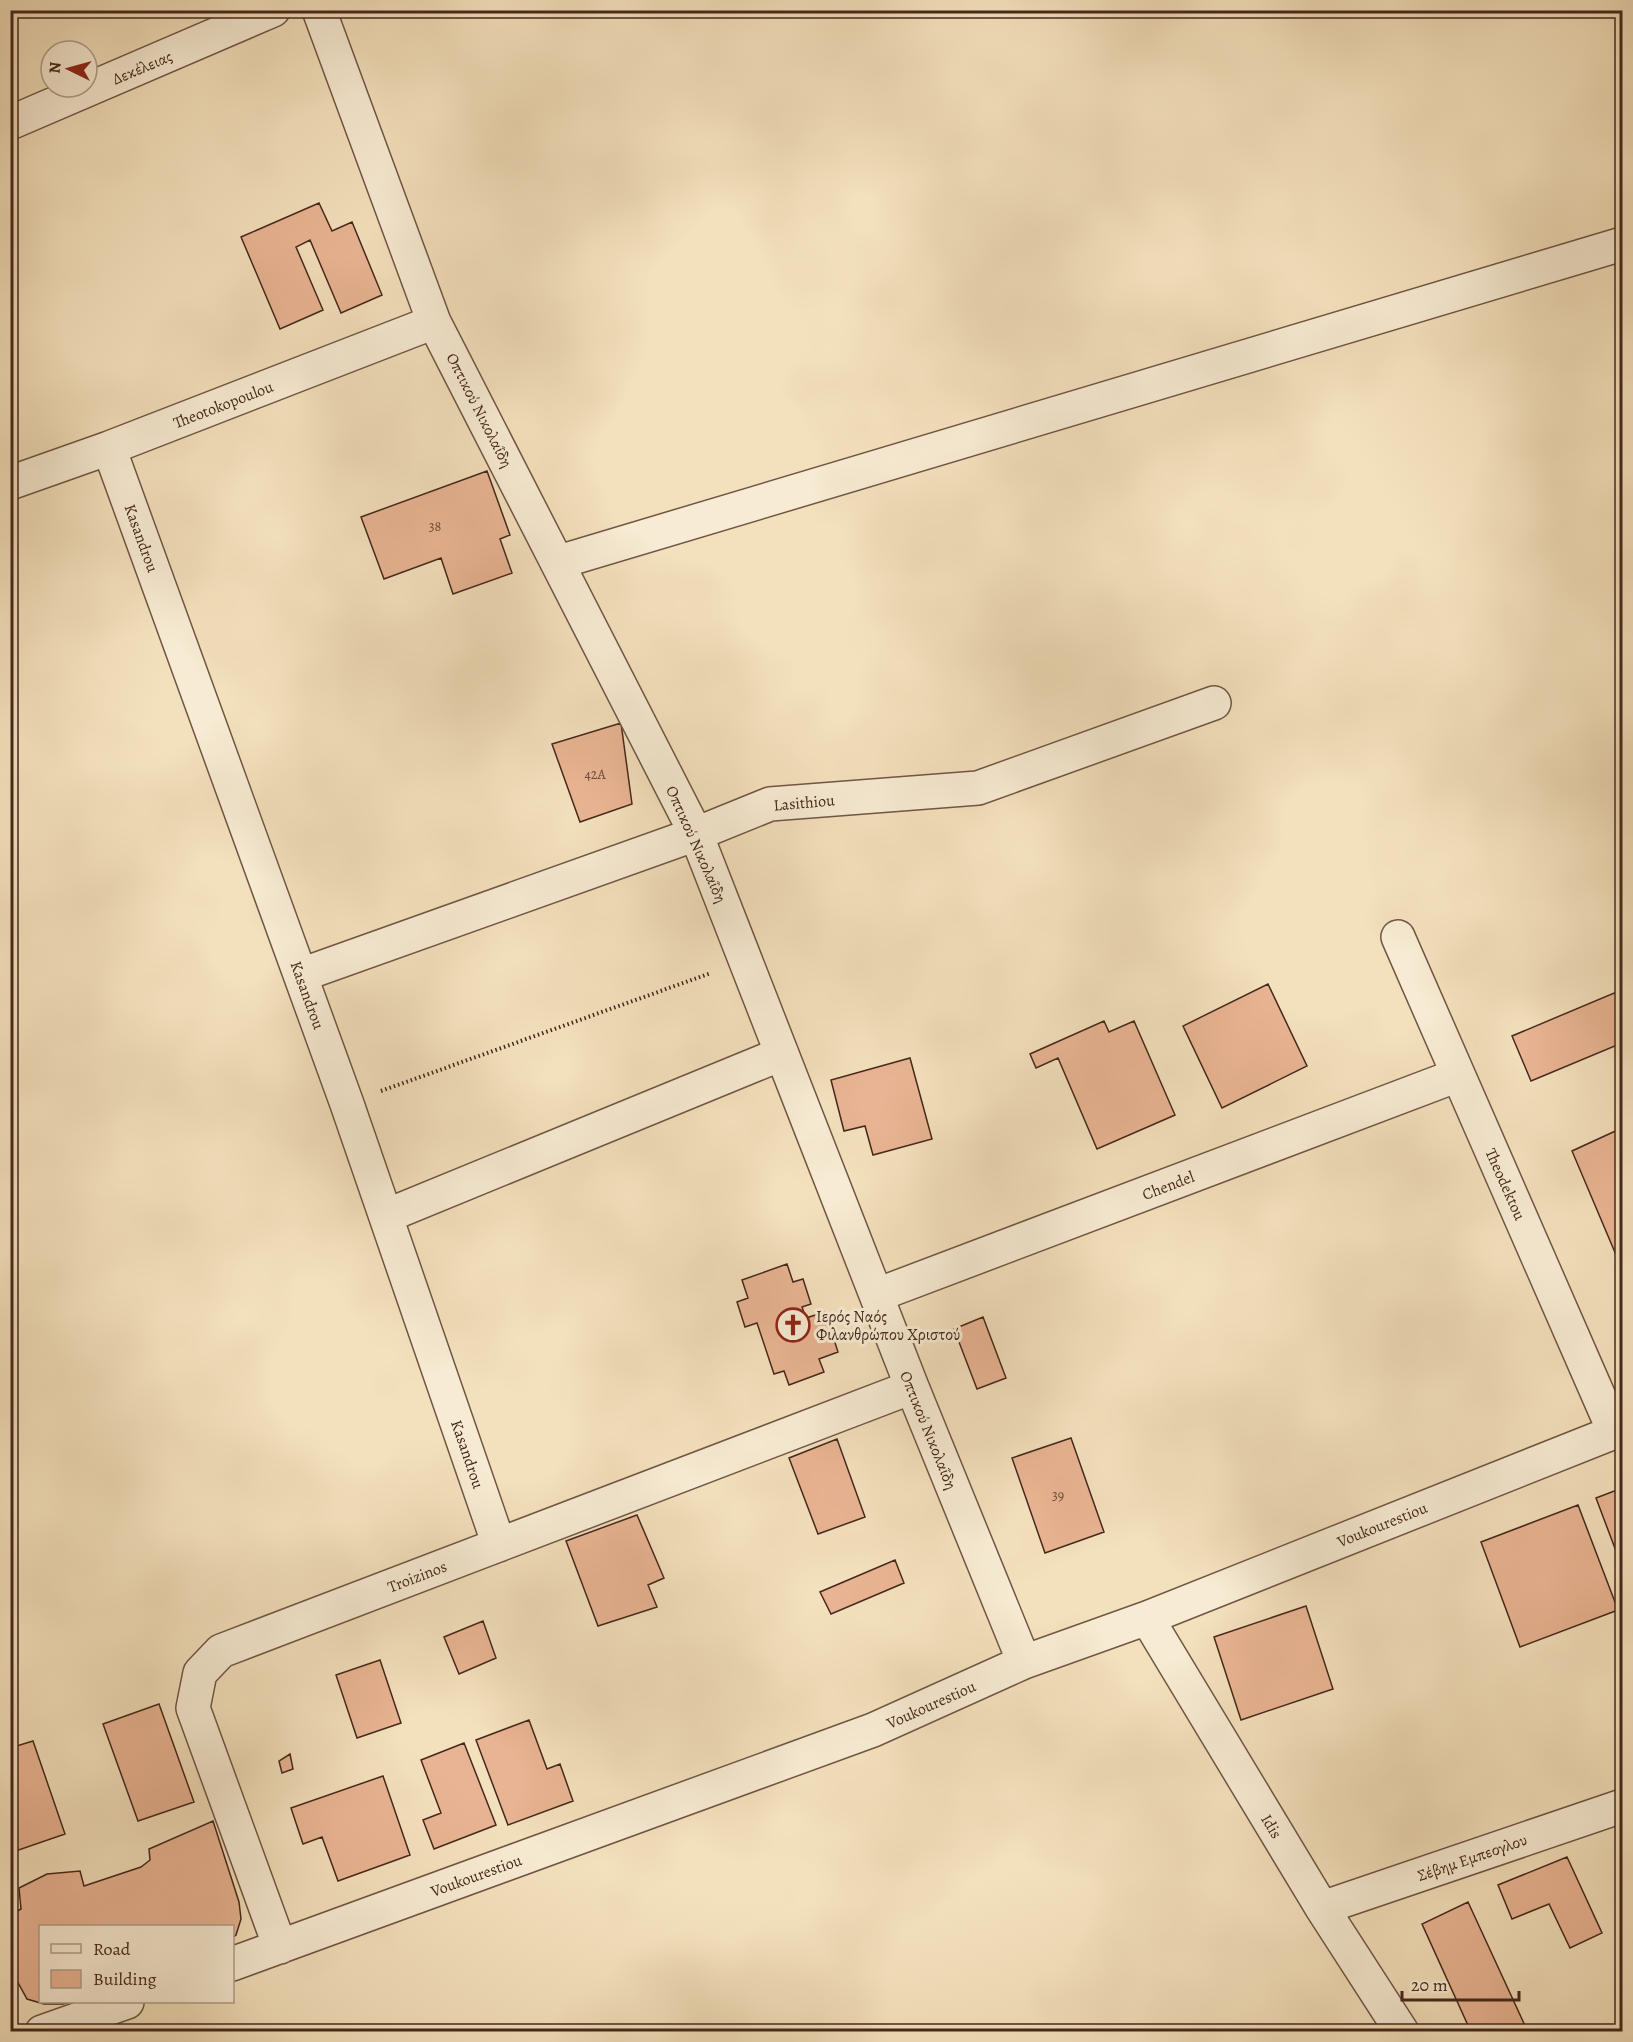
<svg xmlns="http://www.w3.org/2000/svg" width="1633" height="2042" font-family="Alegreya,serif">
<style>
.building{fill:#e9b493;stroke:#45281c;stroke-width:1.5}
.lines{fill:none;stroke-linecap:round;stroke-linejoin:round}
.minor-casing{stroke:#705644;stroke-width:36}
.path{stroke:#45281c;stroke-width:4;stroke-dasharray:1.5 3;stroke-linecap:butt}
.minor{stroke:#f7ebd3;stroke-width:33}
.labels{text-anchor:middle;stroke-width:6;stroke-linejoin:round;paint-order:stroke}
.number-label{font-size:14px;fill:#6e4b3a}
.street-label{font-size:16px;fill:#45281c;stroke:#f7ebd3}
.poi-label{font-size:16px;fill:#45281c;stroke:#f7ebd3;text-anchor:start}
</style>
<rect width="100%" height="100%" fill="#f3e0bc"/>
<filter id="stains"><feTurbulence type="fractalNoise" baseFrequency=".00333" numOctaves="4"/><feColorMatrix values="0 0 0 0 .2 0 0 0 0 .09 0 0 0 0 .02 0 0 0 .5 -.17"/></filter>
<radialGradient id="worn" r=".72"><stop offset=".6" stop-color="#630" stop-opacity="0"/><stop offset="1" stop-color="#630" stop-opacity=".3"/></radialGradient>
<path class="building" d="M319 203 332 231 352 222 382 295 341 313 310 240 296 247 323 310 280 329 241 237Z
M487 471 510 535 500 539 512 573 453 594 441 558 384 579 361 517Z
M621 723 632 804 580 822 552 744Z
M1268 984 1307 1066 1222 1108 1183 1026Z
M1619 991 1622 999V1043L1531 1081 1512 1036Z
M1104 1021 1109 1032 1134 1021 1175 1115 1097 1149 1058 1058 1036 1068 1030 1054Z
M910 1058 932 1139 873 1155 865 1126 844 1131 831 1080Z
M1622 1128V1269L1572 1151Z
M787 1264 793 1282 803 1279 811 1304 802 1307 806 1318 825 1312 838 1352 819 1359 824 1372 789 1385 784 1371 774 1374 757 1323 745 1327 737 1302 748 1298 742 1280Z
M983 1317 1006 1378 977 1389 954 1329Z
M1071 1438 1104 1532 1045 1553 1012 1458Z
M837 1439 865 1517 818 1534 789 1458Z
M1622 1488V1567L1596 1498Z
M1578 1505 1618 1610 1520 1647 1481 1542Z
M637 1515 664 1578 648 1585 657 1607 598 1626 566 1541Z
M895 1560 904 1583 831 1614 820 1592Z
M1306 1606 1333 1689 1241 1720 1214 1637Z
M483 1621 496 1658 459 1674 444 1637Z
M380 1660 401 1723 357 1738 336 1675Z
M159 1704 194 1802 138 1821 103 1724Z
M529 1720 547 1769 560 1764 573 1801 508 1825 476 1740Z
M33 1741 65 1834 10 1853V1748Z
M464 1743 496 1825 434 1849 423 1820 441 1813 421 1760Z
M290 1754 293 1769 282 1773 279 1761Z
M383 1776 410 1855 338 1881 322 1837 303 1844 291 1808Z
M213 1821 239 1902 241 1919 236 1935 232 1938V1926H40V2002H70L63 2004H44L27 1999 10 1968V1915L21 1909 19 1888 47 1874 80 1871 84 1886 141 1867 150 1860 149 1849Z
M1567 1857 1602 1933 1570 1948 1549 1904 1512 1919 1498 1885Z
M1468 1902 1528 2032H1471L1422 1924Z"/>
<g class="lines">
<defs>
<path id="minor" d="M319 10 434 322 696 834 912 1387 1024 1662
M10 123 273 10
M109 448 347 1104 499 1545
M10 483 109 448 434 322
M559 562 1622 244
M1398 937 1614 1431
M301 975 696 834 770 804 978 788 1214 703
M386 1216 781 1054
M877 1295 1458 1075
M1147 1618 1322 1908 1402 2032
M1322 1908 1622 1806
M280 1947 193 1708 200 1673 221 1651 912 1387
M232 1964 873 1730 1024 1662 1147 1618 1622 1429
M42 2032 127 2002"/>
</defs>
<use href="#minor" class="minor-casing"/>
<path class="path" d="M381 1091 711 973"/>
<use href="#minor" class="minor"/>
</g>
<defs>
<symbol id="church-ring" viewBox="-11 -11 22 22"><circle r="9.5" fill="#f7ebd3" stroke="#8f2418" stroke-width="1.5"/><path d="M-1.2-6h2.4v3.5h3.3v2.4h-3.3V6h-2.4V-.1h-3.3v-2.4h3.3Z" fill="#8f2418"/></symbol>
</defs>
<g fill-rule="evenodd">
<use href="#church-ring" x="774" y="1306" width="38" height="38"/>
</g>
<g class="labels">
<g class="number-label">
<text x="435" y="531">38</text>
<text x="595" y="779">42A</text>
<text x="1058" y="1500">39</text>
</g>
<g class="street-label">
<text transform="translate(142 67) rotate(-23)" y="6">Δεκέλειας</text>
<text transform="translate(223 404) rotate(-21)" y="6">Theotokopoulou</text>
<text transform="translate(480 410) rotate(63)" y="6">Οπτικού Νικολαΐδη</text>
<text transform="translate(142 538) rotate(70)" y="6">Kasandrou</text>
<text transform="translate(804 802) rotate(-5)" y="6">Lasithiou</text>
<text transform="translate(697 844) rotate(66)" y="6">Οπτικού Νικολαΐδη</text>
<text transform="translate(308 995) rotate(70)" y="6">Kasandrou</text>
<text transform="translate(1506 1184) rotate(66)" y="6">Theodektou</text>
<text transform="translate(1168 1185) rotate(-21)" y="6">Chendel</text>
<text transform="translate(929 1430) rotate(68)" y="6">Οπτικού Νικολαΐδη</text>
<text transform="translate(468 1454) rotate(71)" y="6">Kasandrou</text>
<text transform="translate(1382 1524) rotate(-22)" y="6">Voukourestiou</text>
<text transform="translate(417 1576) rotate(-21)" y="6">Troizinos</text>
<text transform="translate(931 1704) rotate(-24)" y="6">Voukourestiou</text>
<text transform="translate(1272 1826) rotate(59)" y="6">Idis</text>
<text transform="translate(1472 1857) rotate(-19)" y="6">Σέβημ Εμπεογλου</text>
<text transform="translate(476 1875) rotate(-20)" y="6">Voukourestiou</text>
</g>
<g class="poi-label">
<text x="816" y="1322">Ιερός Ναός<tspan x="816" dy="18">Φιλανθρώπου Χριστού</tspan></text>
</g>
</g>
<rect width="1633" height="2042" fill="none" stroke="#f3e0bc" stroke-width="36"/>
<rect x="12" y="12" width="1609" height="2018" fill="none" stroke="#45281c" stroke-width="3"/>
<rect x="18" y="18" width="1597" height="2006" fill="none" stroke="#45281c" stroke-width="1.5"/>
<rect x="39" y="1925" width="195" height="78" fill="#f7ebd3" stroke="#b09d8a" stroke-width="1.5"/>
<rect x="51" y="1944" width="30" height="9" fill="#f7ebd3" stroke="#b09d8a" stroke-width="1.5"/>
<text x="93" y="1955" font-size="18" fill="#45281c">Road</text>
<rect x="51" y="1970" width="30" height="18" fill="#e9b493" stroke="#b09d8a" stroke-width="1.5"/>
<text x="93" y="1985" font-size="18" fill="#45281c">Building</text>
<g transform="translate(69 69) rotate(275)"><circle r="28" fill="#f7ebd3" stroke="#b09d8a" stroke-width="1.5"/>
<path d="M0-4.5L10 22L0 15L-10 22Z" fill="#8f2418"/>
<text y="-9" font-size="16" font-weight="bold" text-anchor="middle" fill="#45281c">N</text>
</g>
<path d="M1402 1991v9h117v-9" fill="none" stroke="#45281c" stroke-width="3"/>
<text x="1411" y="1991" font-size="18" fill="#45281c" stroke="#f7ebd3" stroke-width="4.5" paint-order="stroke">20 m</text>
<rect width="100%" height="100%" filter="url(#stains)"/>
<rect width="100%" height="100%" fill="url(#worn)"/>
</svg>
